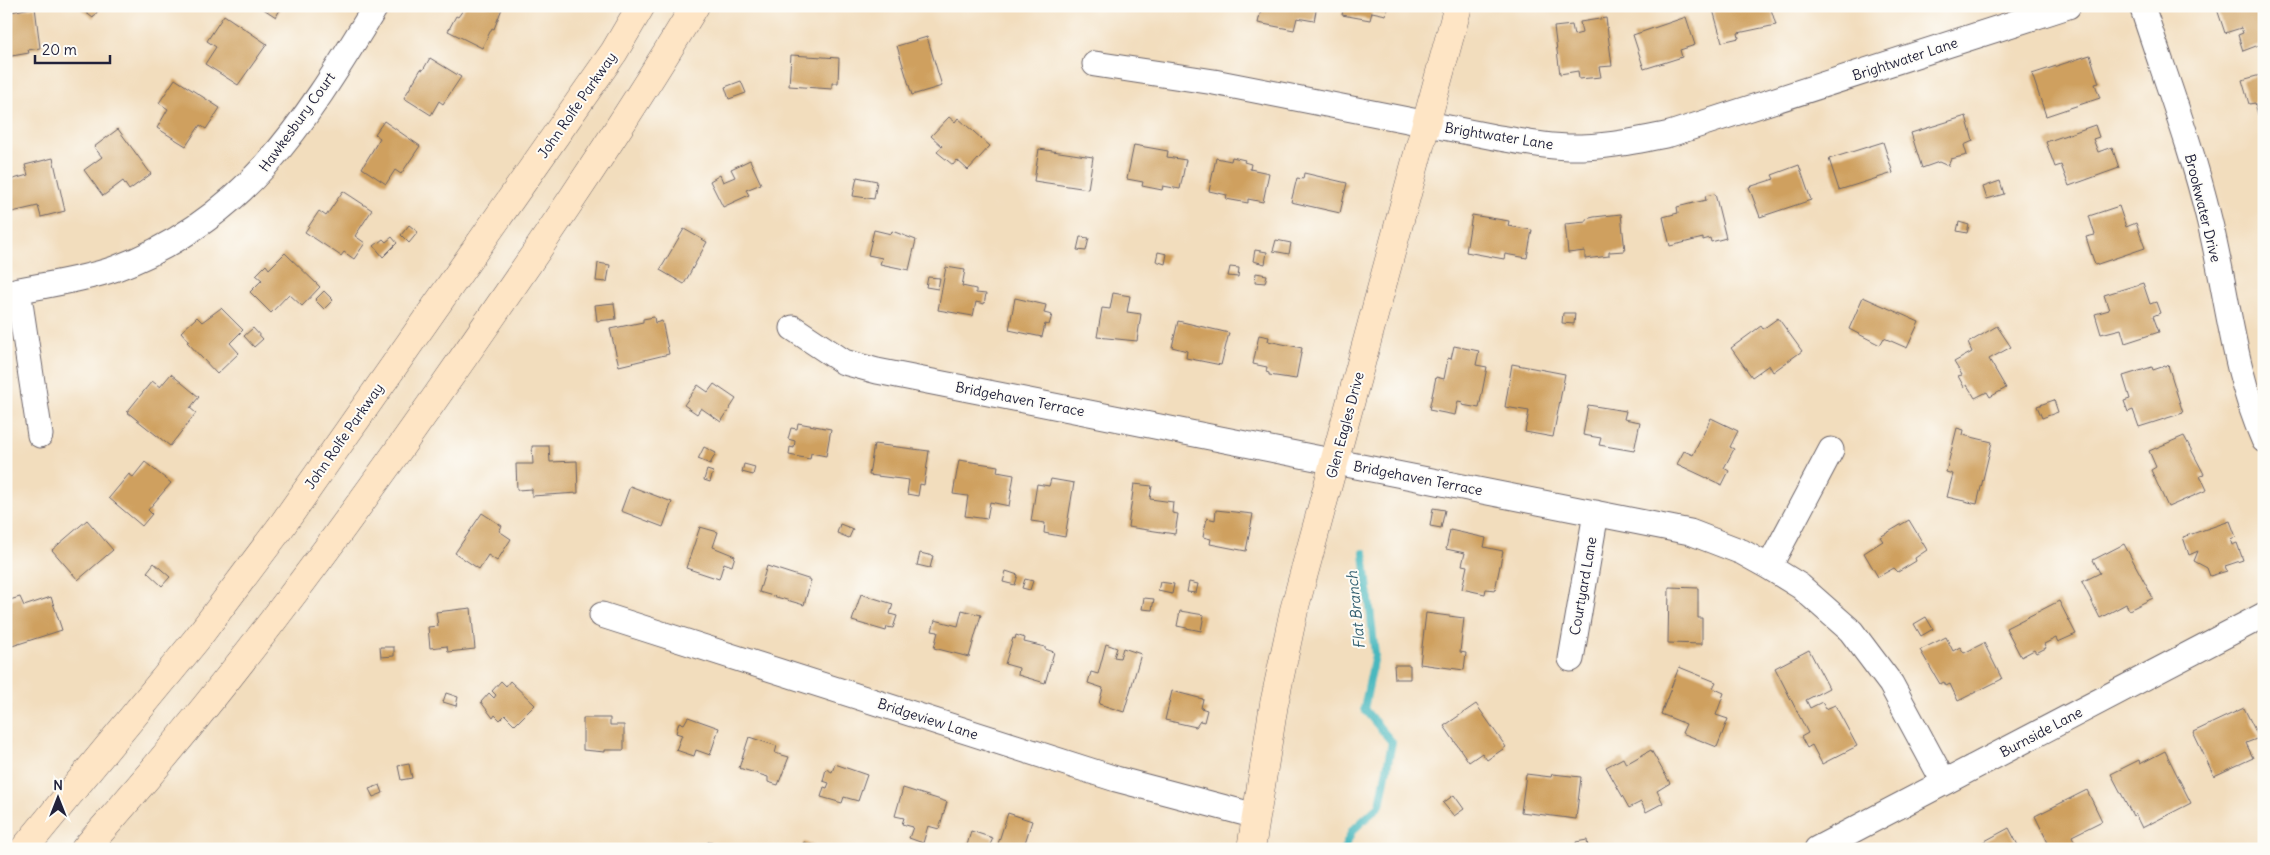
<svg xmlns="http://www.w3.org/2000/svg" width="2270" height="855" font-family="Delius,sans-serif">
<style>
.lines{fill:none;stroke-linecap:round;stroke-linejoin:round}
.stream{stroke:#48b8be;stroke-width:8}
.building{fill:#cfa05f}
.street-casing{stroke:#6b6368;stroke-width:27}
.secondary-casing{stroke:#6b6368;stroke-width:29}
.street{stroke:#fff;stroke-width:25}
.secondary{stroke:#fee5c5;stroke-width:28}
.labels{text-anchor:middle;stroke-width:4;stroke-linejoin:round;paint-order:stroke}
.street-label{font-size:14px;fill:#22223b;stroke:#fdfcf7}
.water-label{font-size:15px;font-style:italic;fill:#315e6f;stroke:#fdfcf7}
</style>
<rect width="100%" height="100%" fill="#fdfcf7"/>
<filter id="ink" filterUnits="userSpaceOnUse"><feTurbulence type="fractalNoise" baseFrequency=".02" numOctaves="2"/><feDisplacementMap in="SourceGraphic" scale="10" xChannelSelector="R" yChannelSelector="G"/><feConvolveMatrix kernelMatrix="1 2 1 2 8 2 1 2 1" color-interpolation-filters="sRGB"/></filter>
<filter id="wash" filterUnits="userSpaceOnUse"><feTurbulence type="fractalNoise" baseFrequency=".0096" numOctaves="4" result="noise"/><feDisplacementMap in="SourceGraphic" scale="20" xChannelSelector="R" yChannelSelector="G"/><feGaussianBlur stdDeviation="1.12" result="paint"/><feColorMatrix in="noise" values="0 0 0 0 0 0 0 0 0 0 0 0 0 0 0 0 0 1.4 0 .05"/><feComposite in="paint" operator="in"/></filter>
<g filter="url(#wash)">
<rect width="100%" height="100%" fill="#f2ddbd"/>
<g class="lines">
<path class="stream" d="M1344 849 1352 831 1380 805 1392 742 1364 709 1375 655 1364 553"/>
</g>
<g id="blocks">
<path class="building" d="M77 6H101L93 18Z
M259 6H282L276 17Z
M466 6H503L494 29 492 28 482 48 448 31 456 16 458 17Z
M1262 6H1317L1314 21 1297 18 1294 30 1258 23Z
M1344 6H1388L1386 15 1372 12 1370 20 1342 15Z
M1712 6H1770L1776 25 1738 33 1739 38 1722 42Z
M2216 6H2264V43L2243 51 2238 35 2243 33 2241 28 2225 33Z
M35 7 40 48 28 50 29 53 6 57V13Z
M224 15 267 44 238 85 205 64 216 47 207 41Z
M1686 17 1695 45 1680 50 1682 57 1644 69 1633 35Z
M1606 18 1612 66 1599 67 1601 77 1579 79 1578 71 1560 74 1554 27 1572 25 1574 35 1582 33 1580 22Z
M927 37 942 86 912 95 897 46Z
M791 55 839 58 838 83H832V89L789 86Z
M2090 55 2099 83 2095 84 2100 98 2046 116 2032 74Z
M430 58 461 77 443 104 439 101 431 115 404 98 421 69 423 70Z
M2264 74V114L2258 115 2255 103 2249 104 2242 80Z
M175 79 220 108 206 129 200 125 186 146 157 128 168 109 159 103Z
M741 81 746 93 729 99 725 87Z
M1966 116 1973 141 1964 145 1967 155 1951 159 1948 166 1939 162 1922 168 1911 133Z
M949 117 955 122 958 118 990 146 968 170 957 160 953 165 937 152 942 146 931 136Z
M384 121 420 146 401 174 395 170 386 184 362 168 380 138 375 134Z
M2095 125 2099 137 2093 139 2098 152 2112 147 2119 168 2069 186 2061 165 2055 167 2046 142Z
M118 129 151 174 129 190 123 181 103 196 84 170 102 157 94 147Z
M1883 142 1893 173 1839 190 1829 159Z
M1134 145 1168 151 1167 157 1186 160 1180 189 1163 186 1162 190 1142 186 1143 182 1127 179Z
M1039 149 1093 157 1088 189 1034 181Z
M1232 157 1245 160 1244 162 1251 164 1250 169 1269 173 1263 202 1248 199V203L1226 199 1227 195 1209 191 1216 158 1231 161Z
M53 158 65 211 41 217 38 206 12 212 6 181 28 175 25 165Z
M750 160 761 184 746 190 749 195 723 207 710 181 720 175 723 182 735 177 731 169Z
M1799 165 1811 200 1760 217 1749 187 1774 179 1772 175Z
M1304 173 1347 183 1340 213 1291 202 1297 178 1303 179Z
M857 177 877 181 874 199 853 196Z
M2000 181 2004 194 1987 199 1983 187Z
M343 191 372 210 355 236 365 243 354 259 344 252 341 256 305 232 319 211 326 216Z
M1715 194 1726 238 1711 242 1710 238 1703 240V238L1670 246 1663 217 1678 213 1677 207 1706 200 1705 196Z
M2119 206 2126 227 2136 223 2145 248 2095 265 2086 237 2095 235 2089 216Z
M1621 214 1625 251 1609 252V256L1585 259V251L1568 253 1565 224 1586 222V219L1594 217Z
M1472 215 1509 221 1508 226 1532 230 1527 258 1505 254 1504 259 1466 252Z
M1959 222 1969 225 1967 233 1957 231Z
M409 225 418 232 409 243 401 235Z
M684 229 707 242 684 284 660 270Z
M874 230 891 234 892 231 916 240 909 270 880 264 882 258 868 255Z
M392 237 397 243 383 257 374 246 383 239 386 242Z
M1080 237 1089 238 1086 251 1077 250Z
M1276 240 1291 243 1289 254 1273 251Z
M1255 250 1267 252 1265 264 1253 261Z
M1158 252 1167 254 1165 264 1156 261Z
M285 253 320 287 302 306 289 294 271 313 250 292 262 280 256 275 266 265 269 269Z
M598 263 610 265 607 282 596 281Z
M946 267 965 270 962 286 976 289V293L986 294 984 304 976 302 973 316 938 310Z
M1230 267 1239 268 1238 277 1228 276Z
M1256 273 1267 275 1265 283 1255 282Z
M928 277 940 278 938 289 926 287Z
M2143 283 2150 304 2156 302 2160 313 2153 316 2159 332 2125 343 2121 329 2101 334 2095 314 2109 310 2104 295Z
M324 291 333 300 324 309 315 300Z
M1113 293 1130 296 1127 312 1141 314 1137 341 1097 337 1102 308 1110 309Z
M1863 297 1919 322 1907 348 1884 338 1880 345 1849 329Z
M1015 298 1046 305 1044 313 1052 315 1049 325 1045 324 1042 337 1009 330Z
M614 303 616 319 597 321 595 305Z
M221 308 243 330 230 343 239 353 217 374 187 342 189 341 181 332 197 317 202 322Z
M1563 313H1575L1574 324 1562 323Z
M654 317 655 323 662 321 669 354 619 366 610 329 643 322V319Z
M1778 318 1802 351 1773 372 1769 365 1752 377 1731 348 1761 326 1763 329Z
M1178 321 1229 333 1221 365 1186 358 1187 351 1172 347Z
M1997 326 2011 347 1989 359 2006 388 1990 397 1987 392 1975 398 1967 385 1964 387 1958 376 1962 375 1954 362 1972 352 1968 343Z
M253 328 263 339 254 347 244 336Z
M1259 335 1269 337 1268 341 1302 348 1296 379 1269 375V373L1266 372 1267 367 1253 364Z
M1454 346 1479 351 1476 365 1487 367 1479 408 1462 405 1463 402 1458 401 1455 415 1429 410 1436 377 1444 379 1448 358 1451 359Z
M1512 364 1565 374 1553 437 1525 432 1529 411 1505 407Z
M2168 365 2183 413 2139 427 2133 410 2128 412 2124 401 2130 399 2123 376 2152 367 2153 370Z
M171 374 199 397 190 408 196 413 170 446 127 412 152 381 160 387Z
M714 384 736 399 721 422 701 408 697 414 684 405 698 385 708 392Z
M2054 400 2058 412 2042 418 2037 406Z
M1588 405 1626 411 1624 419 1640 422 1634 451 1599 445 1601 438 1583 435Z
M1711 418 1738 431 1730 447 1734 449 1724 468 1729 471 1722 485 1677 464 1684 451 1693 455Z
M798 423 831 429 826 456 811 453 810 459 789 455 790 447 794 448 795 441 788 439 791 428 797 429Z
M1957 428 1964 430 1963 435 1992 442 1977 504 1947 497 1953 474 1946 472Z
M2184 436 2204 474 2200 475 2207 490 2168 507 2151 470 2156 467 2149 451Z
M874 444 929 451 924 485 920 484 918 496 907 494 909 480 869 475Z
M532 446H549L550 462 577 461 578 493 532 496V489L517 490 516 464H533Z
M704 447 716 453 710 464 698 459Z
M959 460 998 466 997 472 1014 475 1009 506 990 502 987 519 965 516 968 496 953 494Z
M145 462 171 483 148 510 152 514 142 526 109 498 129 474 133 477Z
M744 464 755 467 753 475 742 472Z
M707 470 713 472 710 482 704 480Z
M1051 479 1074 483 1065 537 1044 533 1045 523 1031 521 1037 484 1049 486Z
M1134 484 1152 486 1150 499 1173 502 1172 513 1178 514 1175 534 1128 527Z
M630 486 672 502 663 527 621 511Z
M1433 508 1445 510 1441 528 1430 526Z
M1216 510 1253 514 1246 551 1210 544 1211 539 1203 537 1207 518 1215 520Z
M482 513 502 526 499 531 511 539 497 561 488 555 479 569 455 553Z
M87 520 113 550 78 580 52 550Z
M1909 520 1927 550 1915 558 1916 561 1898 572 1894 568 1878 577 1864 553 1883 541 1880 537Z
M2230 521 2236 537 2230 539 2232 545 2237 543 2243 560 2225 566 2227 571 2210 576 2207 568 2194 561 2198 551 2189 555 2183 537Z
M840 524 853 529 849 538 837 533Z
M700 527 718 532 713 547 735 556 732 566 724 563 719 579 686 568Z
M1450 530 1486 538 1484 547 1503 551 1495 590 1486 589 1485 594 1462 589 1467 566 1462 565 1465 553 1446 549Z
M2124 544 2153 598 2129 610 2126 604 2100 618 2082 582 2100 573 2093 560Z
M920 553 933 556 930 568 917 565Z
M154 563 170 577 162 586 147 572Z
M767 566 811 580 804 605 759 592Z
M1006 571 1018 575 1015 585 1003 582Z
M1025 579 1033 581 1030 590 1022 588Z
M1160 582 1174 584 1172 594 1158 591Z
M1189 582 1198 584 1196 593 1187 592Z
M1669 587 1698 588V618H1702V644L1668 643Z
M861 594 893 604 890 614 897 616 893 628 887 627 886 631 852 621Z
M20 597 24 606 51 597 62 630 9 647 6 637V601Z
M1144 598 1154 599 1152 610 1142 609Z
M2059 601 2076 634 2058 642 2056 638 2044 644 2046 648 2036 653 2034 650 2021 657 2006 628Z
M471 608 475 649 448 652 447 646 430 648 428 627 438 626 436 612Z
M962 610 981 615 969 657 934 648 938 632 932 631 935 620 958 626Z
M1180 611 1204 615 1201 631 1177 626Z
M1426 613 1464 618 1460 652 1466 653 1464 670 1420 664Z
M1926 617 1933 629 1921 636 1914 624Z
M1016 635 1025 638 1024 642 1045 647V649L1054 652 1045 683 1018 675 1019 668 1005 664 1013 638 1015 639Z
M1946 637 1953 651 1960 647 1964 653 1984 643 2002 679 1958 701 1950 684 1946 686 1944 682 1940 684 1920 650Z
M1106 644 1117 648 1114 657 1120 658 1123 648 1141 654 1124 712 1099 704 1103 688 1088 683 1091 672 1098 674Z
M380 647H394V656L381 657Z
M1809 650 1829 688 1806 700 1810 708 1822 702 1826 709 1835 705 1857 746 1822 764 1812 745 1807 748 1801 737 1808 733 1775 668Z
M1394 665H1410V679H1395Z
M1679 667 1716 682 1713 688 1724 693 1716 715 1728 719 1717 747 1682 733 1686 724 1661 714Z
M501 681 506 686 510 681 535 705 515 725 505 715 500 720 495 715 493 718 481 702 489 693 494 698 496 695 492 691Z
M1172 691 1203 699 1201 708 1207 710 1204 722 1200 721 1196 727 1165 720Z
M446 693 458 697 456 706 443 702Z
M1476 704 1506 747 1487 760 1482 753 1469 762 1444 726Z
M2244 708 2259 738 2246 743 2253 758 2214 776 2193 732Z
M688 717 719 728 710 755 696 750 694 756 676 750 682 735 676 733 679 722 684 724Z
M583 718H610V725H624V750H605V752L583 750Z
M749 737 777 746 775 753 789 757 778 785 768 782V777L739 768Z
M1651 750 1670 783 1657 791 1663 803 1646 812 1641 802 1629 808 1606 767 1623 758 1626 764Z
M2165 751 2191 803 2142 828 2135 814 2133 816 2111 774 2139 760 2140 764Z
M409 764 412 778 401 780 398 766Z
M835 764 867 775 858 801 844 797 842 803 821 797 824 787 827 788 829 783 823 781 826 769 832 772Z
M1526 774 1551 777 1552 774 1581 777 1576 819 1521 812Z
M380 785 383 793 373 797 369 789Z
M903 788 947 802 939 829 928 826 923 843 909 838 913 827 902 824 904 818 895 816Z
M2087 790 2102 821 2072 836 2078 849H2055L2053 845 2050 847 2035 816Z
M1454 795 1464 809 1454 816 1443 803Z
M1008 813 1032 821 1023 849H966L971 831 993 838 990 845 997 847Z
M2009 828 2020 849H1986L1983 842Z
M1587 840 1588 849H1577L1576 842Z
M708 842 715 844 713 849H706Z
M804 842 817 847V849H801Z"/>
</g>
</g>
<g filter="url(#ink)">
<use href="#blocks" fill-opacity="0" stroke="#6b6368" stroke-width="1"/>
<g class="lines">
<defs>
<path id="street" d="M2142 6C2165 77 2192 147 2209 219 2228 295 2232 367 2264 440
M1095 64 1214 82 1494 137C1523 142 1553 148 1582 147 1612 146 1641 140 1670 134L2068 6
M18 290 40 435
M6 293C42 285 79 281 114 269 246 221 306 120 376 6
M793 328 844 362 877 371 1690 532 1742 552 1769 567 1800 586 1851 631 1891 684 1944 782
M1769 567 1831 450
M602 615 1116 779 1256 816
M1571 659 1596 513
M1817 849 2264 615"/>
<path id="secondary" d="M24 849 196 640 283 524 614 52 641 6
M85 849C217 701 334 543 447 381 533 258 617 135 695 6
M1251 849 1274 704 1294 610 1458 6"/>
</defs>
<use href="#street" class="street-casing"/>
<use href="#secondary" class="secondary-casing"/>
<use href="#street" class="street"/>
<use href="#secondary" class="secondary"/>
</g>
</g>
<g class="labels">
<g class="street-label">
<text transform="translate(1905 59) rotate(-18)" y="5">Brightwater Lane</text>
<text transform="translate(577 105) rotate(-55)" y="5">John Rolfe Parkway</text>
<text transform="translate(297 122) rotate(-54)" y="5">Hawkesbury Court</text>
<text transform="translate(1499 136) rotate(9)" y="5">Brightwater Lane</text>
<text transform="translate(2203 208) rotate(76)" y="5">Brookwater Drive</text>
<text transform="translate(1020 399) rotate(11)" y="5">Bridgehaven Terrace</text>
<text transform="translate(1345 425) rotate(-75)" y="5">Glen Eagles Drive</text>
<text transform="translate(344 436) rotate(-55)" y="5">John Rolfe Parkway</text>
<text transform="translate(1418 478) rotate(11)" y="5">Bridgehaven Terrace</text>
<text transform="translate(1583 586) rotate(-80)" y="5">Courtyard Lane</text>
<text transform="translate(928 719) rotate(18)" y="5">Bridgeview Lane</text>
<text transform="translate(2041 732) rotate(-28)" y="5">Burnside Lane</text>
</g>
<g class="water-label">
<text transform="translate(1356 610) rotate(-96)" y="5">Flat Branch</text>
</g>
</g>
<rect width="2270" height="855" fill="none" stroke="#fdfcf7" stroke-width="25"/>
<g transform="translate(58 798)" stroke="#fdfcf7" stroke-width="4" paint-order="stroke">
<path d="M0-4L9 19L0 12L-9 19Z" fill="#22223b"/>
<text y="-8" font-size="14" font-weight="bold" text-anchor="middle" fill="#22223b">N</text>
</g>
<path d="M35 55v8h75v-8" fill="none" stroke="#22223b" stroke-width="2.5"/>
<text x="42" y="55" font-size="15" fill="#22223b" stroke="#fdfcf7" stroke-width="4" paint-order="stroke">20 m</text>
</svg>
